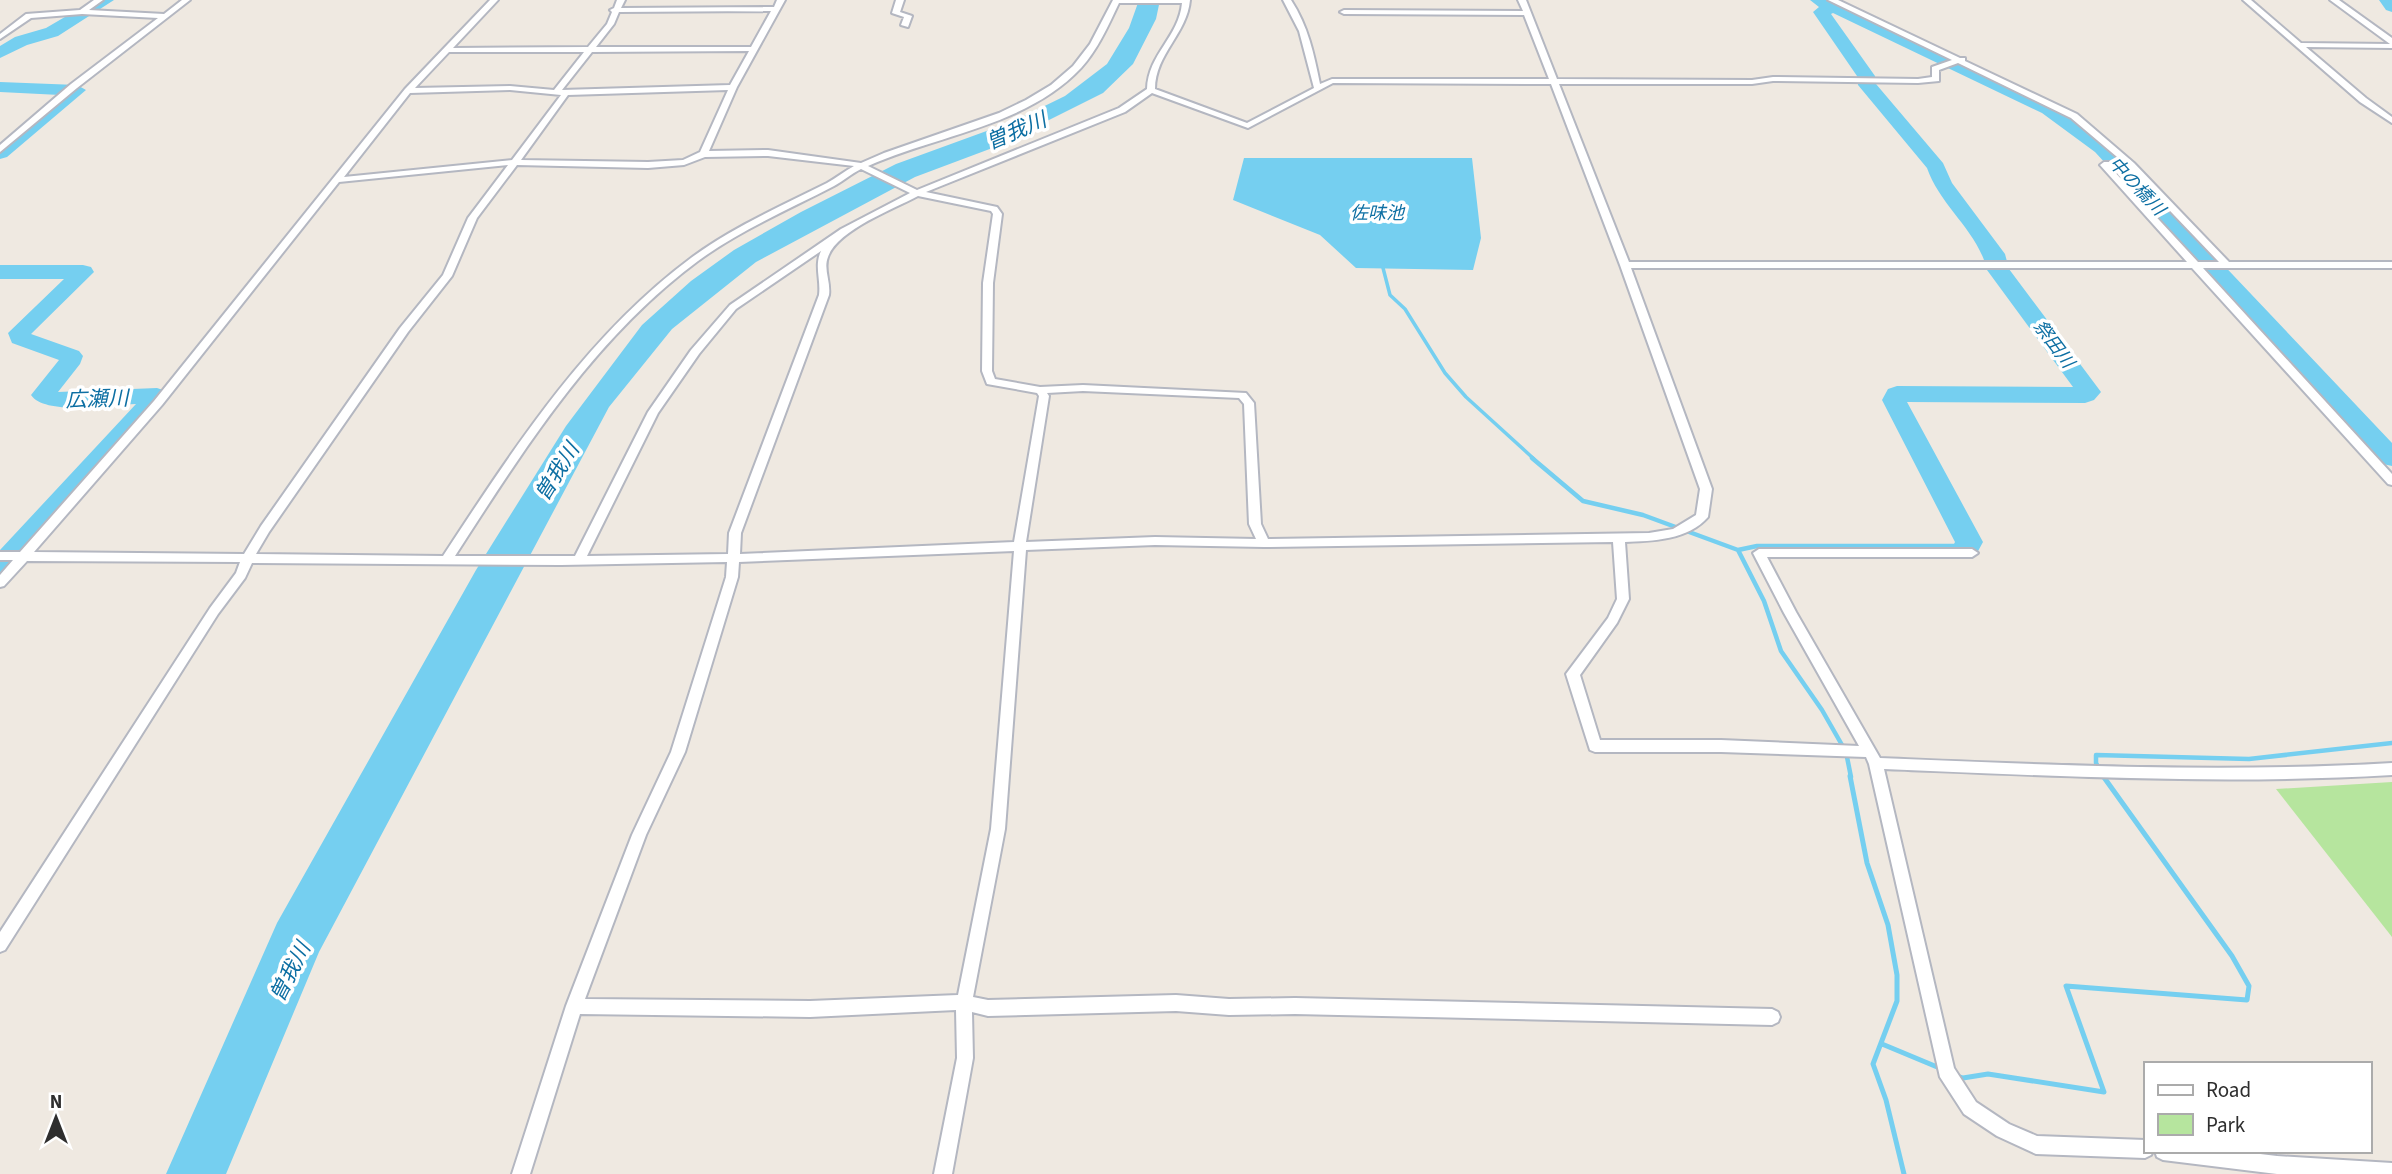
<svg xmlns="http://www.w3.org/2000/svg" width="2392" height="1174" font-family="'Source Sans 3','Noto Sans JP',sans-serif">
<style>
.green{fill:#b6e59e}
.water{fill:#75cff0}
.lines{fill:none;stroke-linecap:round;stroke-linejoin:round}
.stream-far2{stroke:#75cff0;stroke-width:3.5}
.stream-far1{stroke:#75cff0;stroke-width:4.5}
.stream{stroke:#75cff0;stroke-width:5}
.river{fill:#75cff0;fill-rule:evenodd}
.street-casing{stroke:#b4b7c1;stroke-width:4}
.street{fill:#fff;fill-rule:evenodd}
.labels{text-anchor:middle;stroke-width:7;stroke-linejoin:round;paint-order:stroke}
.far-water-label{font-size:18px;font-style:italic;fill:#0d6fa3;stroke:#fff}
.water-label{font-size:21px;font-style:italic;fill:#0d6fa3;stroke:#fff}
</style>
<rect width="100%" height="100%" fill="#efe9e1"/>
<path class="green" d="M2392 782V937L2276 789Z"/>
<path class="water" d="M1139 0H1160L1156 19 1133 64 1103 93 995 147 915 177 756 262 672 329 609 407 319 952 226 1174H166L277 923 476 570 566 426 642 325 691 281 734 250 801 212 896 164 1014 121 1065 96 1107 64 1129 28Z
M1244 158H1472L1481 238 1473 270 1356 268 1320 235 1233 200Z"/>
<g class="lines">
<path class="stream-far2" d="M1382 264 1390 295 1405 309 1445 373 1466 397 1534 459"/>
<path class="stream-far1" d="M1532 458 1583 501 1643 515 1738 550 1757 546H1967
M1738 550 1764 601 1781 651 1822 710 1846 752 1851 777
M2104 777 2096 763V755L2249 759 2392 743"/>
<path class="stream" d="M1850 776 1867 863 1888 925 1897 975V1001L1873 1064 1886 1100 1904 1174
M1882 1044 1942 1069
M1957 1076 1963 1078 1988 1074 2104 1092 2066 986 2247 1000 2249 986 2232 956 2103 776"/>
<path class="river" d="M94 0H114L58 36 27 45 0 58V46L15 37 46 28Z
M1810 0H1831L1840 4 2056 105 2109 144 2392 443V466L2383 464 2095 152 2042 113 1833 13 1831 14 1875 76 1876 84 1943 163 1952 183 2005 254 2009 269 2101 392 2094 400 2085 403 1907 402 1983 542 1977 553 1967 556 1957 553 1953 546 1955 542 1882 400 1888 389 1897 386 2073 387 1987 270C1978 231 1940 206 1927 168L1858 85 1857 76 1813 12 1819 7Z
M2379 0H2392V12L2386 10Z
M0 82 77 85 86 90 7 157 0 159V143L60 95 0 92Z
M0 265H83L91 267 94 272 31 334 79 351 83 356 80 364 58 392 157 388 166 391 169 396 10 575 0 578V550L136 404C112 405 45 416 31 395L59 360 12 343 8 333 64 279H0Z"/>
<defs>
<path id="street" d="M94 0H103L89 10 164 14 182 0H190L77 88 0 152V145L71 84 158 18 82 14 31 18 0 39V34L26 14 80 10Z
M490 0H498L453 48 588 47 607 24 612 12 610 10 614 8 617 0H625L621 8 774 7 777 0H785L737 87 709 151 768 150 861 163 884 153 999 113 1026 100 1051 85 1073 66 1090 44 1113 0H1190C1187 34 1155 54 1155 89L1247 123 1314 88 1299 31 1283 0H1291C1308 26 1314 54 1320 84L1332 79H1549L1524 15 1344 14 1340 12 1344 10 1523 11 1518 0H1526L1557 79 1752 80 1773 77 1918 79 1932 77V67L1952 60 1828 0H1838L1960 58H1965V61L2077 114 2134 163 2229 262H2392V268H2203L2392 474V485L2388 484 2192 268H1631L1712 489 1708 517C1688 540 1653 541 1625 542L1629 599 1617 623 1580 675 1600 740H1721L1859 746 1784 613 1753 553 1759 549H1972L1978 553 1972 557H1767L1796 612 1880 758C2051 765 2221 773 2392 763V775C2222 785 2054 776 1884 769L1954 1068 1976 1102 2009 1124 2037 1136 2145 1140V1151H2153L2151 1155 2145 1158 2036 1154 1997 1136 1964 1114 1940 1077 1869 764 1866 757 1721 752H1595L1590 750 1566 674 1608 618 1617 599 1613 542 1264 547 1155 545 1026 550 1005 829 973 997 988 1000 1176 995 1229 999 1295 998 1772 1009 1778 1012 1780 1017 1778 1022 1772 1025 1295 1014 1229 1015 1176 1011 988 1016 972 1012 973 1058 952 1174H934L957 1058 956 1010 810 1017 580 1014 530 1174H512L566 1006 632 835 671 752 726 577 727 562 561 565 252 563 245 578 218 614 5 950 0 952V932L210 608 236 573 240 562 27 561 4 586 0 587V575L13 560H0V552H20L154 401 405 89ZM1119 3H1182C1179 37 1148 54 1147 89L1119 108 917 190 868 166C937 135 1027 126 1081 68 1098 49 1108 26 1119 3ZM771 11 751 47H596L614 24 619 12ZM749 51 730 85 562 90 592 52ZM449 52H584L554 90 510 86 415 88ZM1958 63 2071 118 2123 162H2104L2100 165 2187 262H1629L1559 84H1752L1773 81 1918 83 1939 81V70ZM1333 83 1551 84 1620 265 1700 489 1696 515 1673 529 1649 533 1268 539 1261 524 1254 403 1246 393 1083 385 1040 387 995 379 992 371 993 283 1002 214 997 207 926 192 1125 112 1152 93 1248 128ZM510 90 561 95 512 160 344 177 410 93ZM728 90 700 152 683 160 648 162 521 160 568 95ZM768 156 854 166C845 171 836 178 827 183 781 206 733 227 691 258 586 336 514 448 443 556L256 554 269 532 408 332 452 276 477 218 517 165 648 168 684 165 705 157ZM508 165 468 218 443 275 400 328 261 526 244 554 34 552 162 405 339 182ZM2111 168H2129L2219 262H2198ZM861 169 910 193 841 229 730 305 691 350 648 412 575 556H455C524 449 594 338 698 261 740 230 788 210 834 186 843 181 851 174 861 169ZM918 196 991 211 993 214 983 283 982 371 987 384 1037 393 1039 396 1014 542 740 554 741 533 829 295C831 282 823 269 828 257 837 230 894 209 918 196ZM821 251C814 266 821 279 819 295L729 533 728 554 587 556 658 413 699 354 736 309ZM1083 391 1239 398 1244 404 1249 524 1256 539 1155 537 1026 542 1049 396 1047 393ZM1014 551 991 829 958 995 810 1001 585 999 646 835 685 752 738 577 739 562Z
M896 0H904L900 12 912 16 908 27 901 25 904 17 892 13Z
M2243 0H2251L2301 43 2390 44 2330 0H2339L2392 38V48L2306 47 2366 98 2392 117V123L2360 102Z
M2155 1151H2235L2277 1156 2392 1163V1174H2277L2163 1160 2157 1157Z"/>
</defs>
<use href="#street" class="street-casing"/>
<use href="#street" class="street"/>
</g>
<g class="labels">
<g class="far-water-label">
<text transform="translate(2137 186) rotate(47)" y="6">中の橋川</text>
<text x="1377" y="219">佐味池</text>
<text transform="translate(2054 344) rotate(53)" y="6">祭田川</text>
</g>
<g class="water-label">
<text transform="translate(1016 131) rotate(-23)" y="7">曽我川</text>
<text transform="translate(97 399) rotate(-2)" y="7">広瀬川</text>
<text transform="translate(557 472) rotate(-58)" y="7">曽我川</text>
<text transform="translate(290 972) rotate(-63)" y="7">曽我川</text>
</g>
</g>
<rect x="2144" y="1062" width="228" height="91" fill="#ffffff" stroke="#ababab" stroke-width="2"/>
<rect x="2158" y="1085" width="35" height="10" fill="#ffffff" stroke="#ababab" stroke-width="2"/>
<text x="2206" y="1097" font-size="21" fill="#2e2e2e">Road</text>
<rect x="2158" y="1114" width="35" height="21" fill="#b6e59e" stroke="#ababab" stroke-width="2"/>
<text x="2206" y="1132" font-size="21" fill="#2e2e2e">Park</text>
<g transform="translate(56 1118)" stroke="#ffffff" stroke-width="5" paint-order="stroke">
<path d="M0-5L12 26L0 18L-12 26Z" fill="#2e2e2e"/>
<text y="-10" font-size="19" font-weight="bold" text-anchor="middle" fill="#2e2e2e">N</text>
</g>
</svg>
